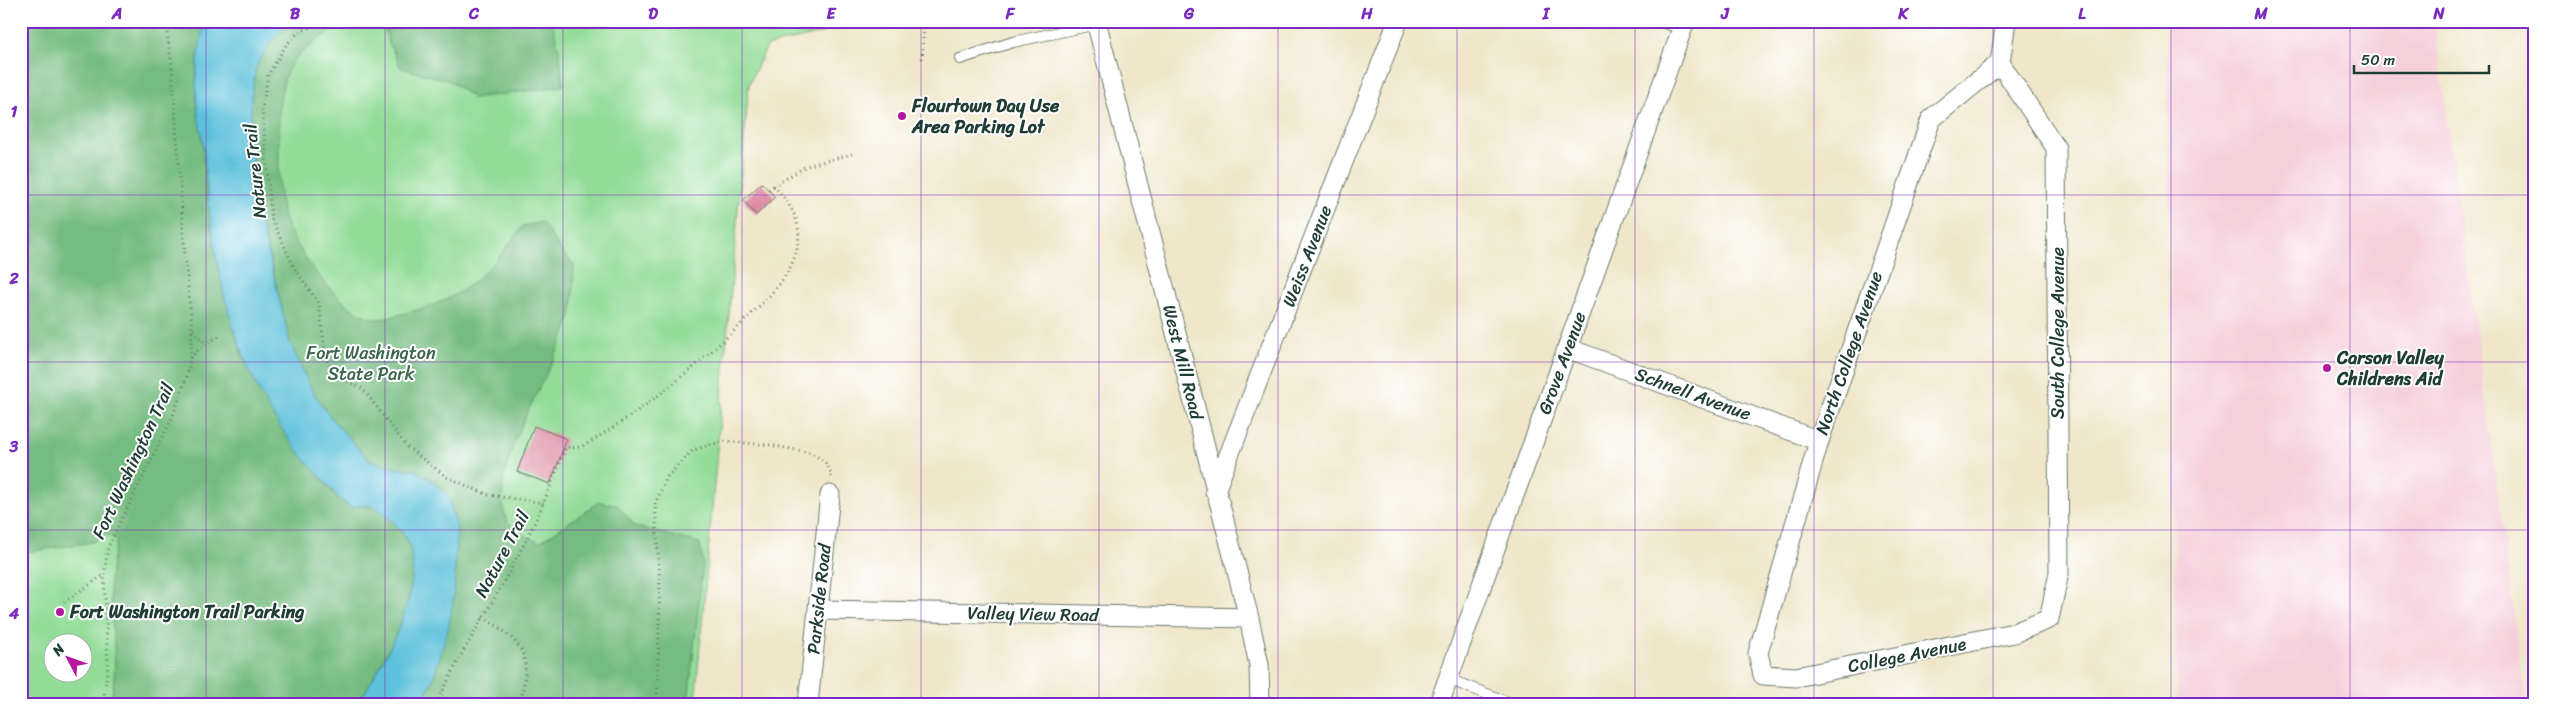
<svg xmlns="http://www.w3.org/2000/svg" width="2556" height="725" font-family="Sriracha,sans-serif">
<style>
.built{fill:#f5cfda}
.green{fill:#92dc97;stroke:#588c66;fill-rule:evenodd}
.forest{fill:#75bc80;stroke:#4a7c5a}
.water{fill:#5dc1db;stroke:#3e7f88}
.building{fill:#de8ca5}
.lines{fill:none;stroke-linecap:round;stroke-linejoin:round}
.lane-casing{stroke:#687869;stroke-width:12}
.street-casing{stroke:#687869;stroke-width:21}
.path{stroke:#687869;stroke-width:3;stroke-dasharray:1 4;stroke-linecap:butt}
.lane{stroke:#fff;stroke-width:10}
.street{stroke:#fff;stroke-width:19}
.grid{fill:none;stroke:#7b2cbf;stroke-width:1;stroke-opacity:0.55}
.poi-dot{fill:#b5179e;stroke:#fff;stroke-width:2}
.labels{text-anchor:middle;stroke-width:4;stroke-linejoin:round;paint-order:stroke}
.poi-label{font-size:18px;font-weight:bold;fill:#1f3d34;stroke:#fff;text-anchor:start}
.street-label{font-size:18px;fill:#1f3d34;stroke:#fff}
.park-label{font-size:18px;fill:#3c654d;stroke:#fff}
.neatline{fill:none;stroke:#7b2cbf;stroke-width:2}
.grid-label{font-size:16px;text-anchor:middle;font-weight:bold;fill:#7b2cbf}
</style>
<rect width="100%" height="100%" fill="#fff"/>
<filter id="ink" filterUnits="userSpaceOnUse"><feTurbulence type="fractalNoise" baseFrequency=".02" numOctaves="2"/><feDisplacementMap in="SourceGraphic" scale="10" xChannelSelector="R" yChannelSelector="G"/><feConvolveMatrix kernelMatrix="1 2 1 2 8 2 1 2 1" color-interpolation-filters="sRGB"/></filter>
<filter id="wash" filterUnits="userSpaceOnUse"><feTurbulence type="fractalNoise" baseFrequency=".0096" numOctaves="4" result="noise"/><feDisplacementMap in="SourceGraphic" scale="20" xChannelSelector="R" yChannelSelector="G"/><feGaussianBlur stdDeviation="1.12" result="paint"/><feColorMatrix in="noise" values="0 0 0 0 0 0 0 0 0 0 0 0 0 0 0 0 0 1.4 0 .05"/><feComposite in="paint" operator="in"/></filter>
<g filter="url(#wash)">
<rect width="100%" height="100%" fill="#f0e7cb"/>
<path class="built" d="M2167 21H2434L2526 704H2177Z"/>
<path class="green" d="M21 21H871L767 46 749 84 695 704H21ZM52 642H82V672H52Z"/>
<path class="forest" d="M21 21H205L197 64V106L203 141 206 192 241 353 282 429 339 500 351 508C369 502 378 507 391 520 397 526 406 536 409 544 425 595 383 662 358 704H109C121 666 110 624 110 586 110 570 113 555 117 540L106 534 93 542 21 553Z
M297 21H348C335 28 297 52 291 64 278 87 279 117 279 142 279 164 278 189 282 210 288 242 344 320 379 319 387 319 397 315 405 313 465 300 488 273 523 226L542 222 561 250 574 265C573 283 575 305 569 322 553 374 486 465 506 518 512 531 528 538 540 542L599 502 617 505 636 527 700 543 703 562 688 704H420L433 680 455 555 457 528 448 496 415 470 395 468 370 461 333 420 312 391 290 342 261 220 250 133 252 94 256 66 271 41 286 26Z
M383 21H552L560 55 563 86 473 98 450 81 401 68 388 41Z"/>
<path class="water" d="M205 21H297L286 26 271 41 256 67 252 94 250 133 260 220 290 342 312 391 333 420 370 461 395 468 415 470 431 480 448 496 457 528 454 593 449 626 433 680 420 704H358C383 662 425 595 409 544 406 536 397 526 391 520 378 507 369 502 351 508 337 498 329 485 317 473 230 380 212 266 203 145 202 132 198 120 197 107 194 79 198 48 205 21Z"/>
<g id="blocks">
<path class="building" d="M762 183 775 197 756 215 743 200Z
M534 426 567 439 550 484 517 472Z"/>
</g>
</g>
<g filter="url(#ink)">
<use href="#blocks" fill-opacity="0" stroke="#687869" stroke-width="1"/>
<g class="lines">
<defs>
<path id="lane" d="M1659 21 1682 29
M960 59 1013 42 1097 24
M1448 679 1513 704"/>
<path id="street" d="M1096 21 1249 618 1259 665 1260 704
M2000 63 2056 148 2059 573 2049 619 2014 633 1796 677 1763 675 1758 653 1819 441 1931 119Z
M2000 63 2006 21
M1567 348 1819 441
M1215 491 1398 21
M818 610 1249 618
M808 704 830 495
M1439 704 1685 21"/>
</defs>
<use href="#lane" class="lane-casing"/>
<use href="#street" class="street-casing"/>
<path class="path" d="M323 21 299 32 286 45 268 75 262 108 271 218 296 271 319 303 326 359 337 376 363 389 407 447 447 477 488 495 544 503
M922 59 924 21
M769 190 774 186
M193 330 206 344
M190 358 201 347 221 335
M64 602 104 575
M483 617C527 645 531 654 520 704
M103 704 108 664 104 575 108 547 173 416 189 370 191 347 192 325 185 256 172 65 165 21
M437 704C459 653 491 608 516 559 536 523 551 485 566 447L575 448 585 445C644 410 697 367 746 319 763 302 784 284 793 261 806 229 795 209 774 186L806 166 852 154
M657 704 660 586 655 503 667 477 693 450 723 441 770 445 812 453 825 462 831 473V479"/>
<use href="#lane" class="lane"/>
<use href="#street" class="street"/>
</g>
</g>
<path class="grid" d="M206 21V704M385 21V704M563 21V704M742 21V704M921 21V704M1099 21V704M1278 21V704M1457 21V704M1635 21V704M1814 21V704M1993 21V704M2171 21V704M2350 21V704M21 195H2535M21 362H2535M21 530H2535"/>
<g class="poi-dot">
<circle cx="902" cy="116" r="5"/>
<circle cx="2327" cy="368" r="5"/>
<circle cx="60" cy="612" r="5"/>
</g>
<g class="labels">
<g class="poi-label">
<text x="912" y="112">Flourtown Day Use<tspan x="912" dy="21">Area Parking Lot</tspan></text>
<text x="2337" y="364">Carson Valley<tspan x="2337" dy="21">Childrens Aid</tspan></text>
<text x="70" y="618">Fort Washington Trail Parking</text>
</g>
<g class="street-label">
<text transform="translate(255 171) rotate(-96)" y="6">Nature Trail</text>
<text transform="translate(1307 256) rotate(-69)" y="6">Weiss Avenue</text>
<text transform="translate(2058 333) rotate(-90)" y="6">South College Avenue</text>
<text transform="translate(1849 353) rotate(-71)" y="6">North College Avenue</text>
<text transform="translate(1183 362) rotate(76)" y="6">West Mill Road</text>
<text transform="translate(1562 363) rotate(-70)" y="6">Grove Avenue</text>
<text transform="translate(1693 394) rotate(20)" y="6">Schnell Avenue</text>
<text transform="translate(133 461) rotate(-65)" y="6">Fort Washington Trail</text>
<text transform="translate(502 554) rotate(-62)" y="6">Nature Trail</text>
<text transform="translate(819 599) rotate(-84)" y="6">Parkside Road</text>
<text transform="translate(1033 614) rotate(1)" y="6">Valley View Road</text>
<text transform="translate(1907 655) rotate(-11)" y="6">College Avenue</text>
</g>
<g class="park-label">
<text x="371" y="359">Fort Washington<tspan x="371" dy="21">State Park</tspan></text>
</g>
</g>
<rect width="2556" height="725" fill="none" stroke="#fff" stroke-width="55"/>
<g transform="translate(68 658) rotate(311)"><circle r="24" fill="#ffffff" stroke="#a5b1ae"/>
<path d="M0-4L9 19L0 12L-9 19Z" fill="#b5179e"/>
<text y="-8" font-size="14" font-weight="bold" text-anchor="middle" fill="#1f3d34">N</text>
</g>
<path d="M2354 65v8h135v-8" fill="none" stroke="#1f3d34" stroke-width="2.5"/>
<text x="2361" y="65" font-size="15" fill="#1f3d34" stroke="#ffffff" stroke-width="4" paint-order="stroke">50 m</text>
<rect x="28" y="28" width="2500" height="670" class="neatline"/>
<g class="grid-label">
<text x="117" y="19">A</text>
<text x="295" y="19">B</text>
<text x="474" y="19">C</text>
<text x="653" y="19">D</text>
<text x="831" y="19">E</text>
<text x="1010" y="19">F</text>
<text x="1189" y="19">G</text>
<text x="1367" y="19">H</text>
<text x="1546" y="19">I</text>
<text x="1725" y="19">J</text>
<text x="1903" y="19">K</text>
<text x="2082" y="19">L</text>
<text x="2261" y="19">M</text>
<text x="2439" y="19">N</text>
<text x="14" y="117">1</text>
<text x="14" y="284">2</text>
<text x="14" y="452">3</text>
<text x="14" y="619">4</text>
</g>
</svg>
